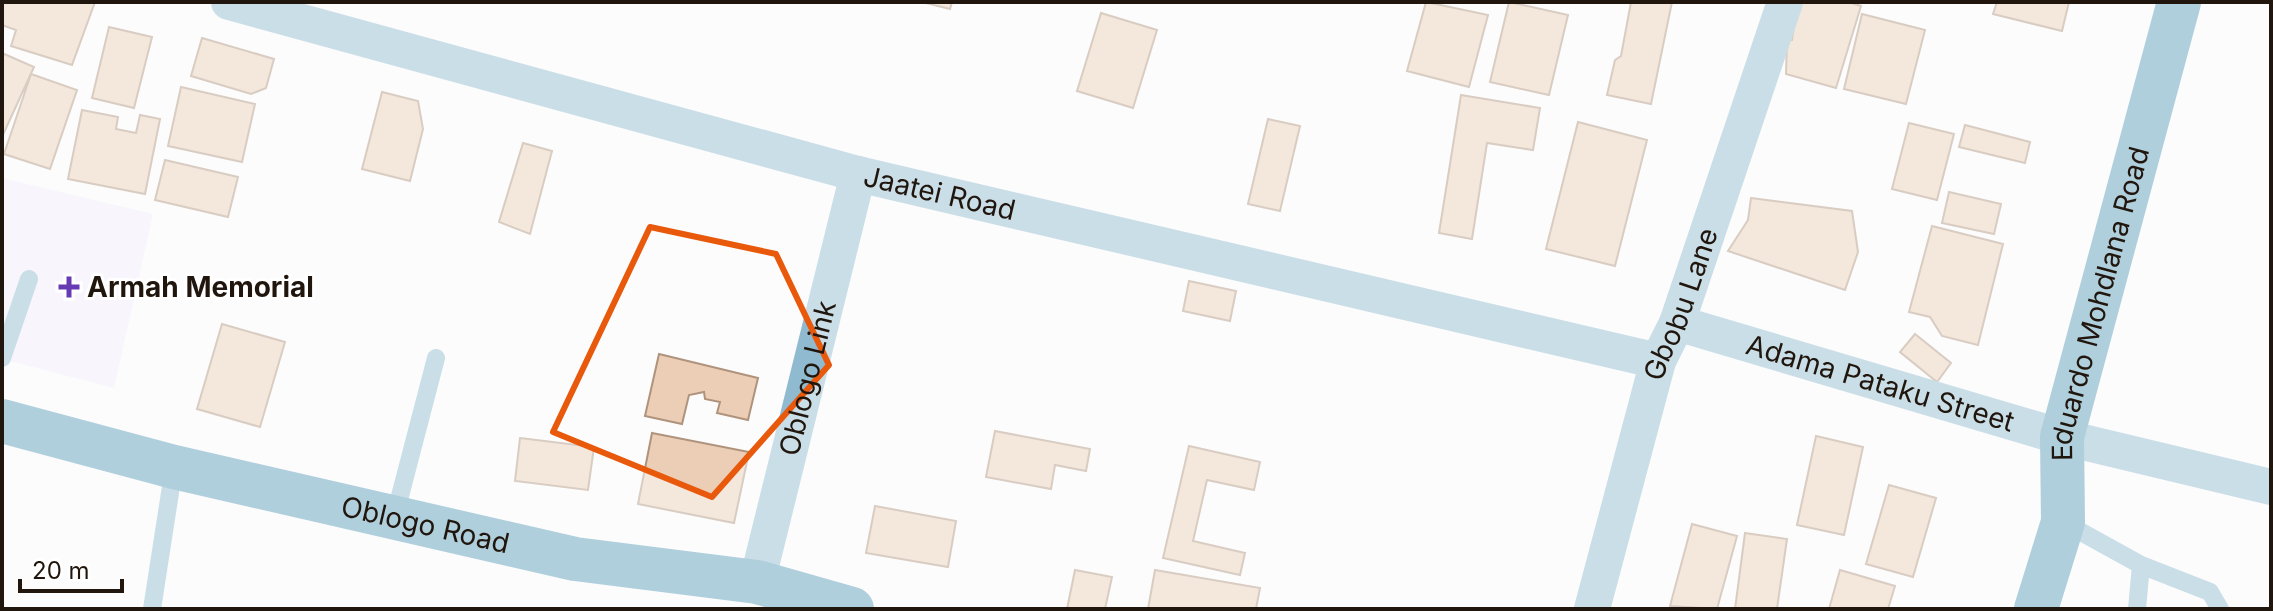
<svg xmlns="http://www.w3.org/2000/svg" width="2273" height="611" font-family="Inter,sans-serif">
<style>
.medical{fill:#f3effd}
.building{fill:#ebceb5;stroke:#af937c;stroke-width:2}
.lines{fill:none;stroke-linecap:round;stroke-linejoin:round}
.lane{stroke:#8fbad0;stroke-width:18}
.street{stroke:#8fbad0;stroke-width:36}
.secondary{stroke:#5499b9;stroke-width:44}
.marked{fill:none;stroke:#e8590c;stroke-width:6;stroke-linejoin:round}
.poi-dot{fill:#663ab2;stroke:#fff;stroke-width:3}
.labels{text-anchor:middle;stroke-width:6;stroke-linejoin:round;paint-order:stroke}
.street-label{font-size:28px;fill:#20160d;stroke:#fff}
.poi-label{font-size:28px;font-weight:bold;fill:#20160d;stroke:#fff;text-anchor:start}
</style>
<rect width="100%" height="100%" fill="#fcfcfc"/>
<path class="medical" d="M2 178 153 214 114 388 2 359Z"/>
<path class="building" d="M2 2H95L72 65 11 46 16 30 2 25Z
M922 2H952L950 9Z
M1426 2 1488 15 1469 87 1407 71Z
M1509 2 1568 15 1549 95 1490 82Z
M1631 2H1672L1651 104 1607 95 1615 60 1621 56Z
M1797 2H1848L1861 6 1836 88 1786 74 1787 40H1792Z
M1997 2H2069L2062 31 1993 14Z
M1101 13 1157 30 1133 108 1077 91Z
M1862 14 1925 30 1906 104 1844 89Z
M109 27 152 37 134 108 92 98Z
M202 38 274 59 266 88 251 94 191 76Z
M2 53 34 67 2 137Z
M31 74 77 90 50 169 4 154Z
M181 87 255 104 242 162 168 146Z
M382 92 418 101 423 129 410 181 362 169Z
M1461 95 1540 108 1533 150 1487 143 1472 239 1439 233Z
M82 110 118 117 116 129 136 133 140 115 160 119 145 194 68 179Z
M1268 119 1300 126 1280 211 1248 204Z
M1578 122 1647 140 1615 266 1546 249Z
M1909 123 1954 134 1937 200 1892 189Z
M1965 125 2030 142 2025 163 1959 147Z
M523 143 552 151 530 234 499 222Z
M165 160 238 177 228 217 155 200Z
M1949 192 2001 204 1994 234 1942 223Z
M1751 198 1852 211 1858 252 1845 290 1728 251 1748 220Z
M1932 226 2003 244 1978 345 1942 336 1930 317 1909 312Z
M1189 281 1236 291 1230 321 1183 311Z
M222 324 285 342 260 427 197 409Z
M1915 334 1951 363 1937 382 1900 352Z
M659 354 758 378 748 420 717 413 720 402 705 399 704 392 689 395 682 424 645 416Z
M995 431 1090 449 1086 471 1055 465 1051 489 986 477Z
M652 433 749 452 734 523 638 504Z
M1816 436 1863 447 1844 535 1797 525Z
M520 438 594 447 588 490 515 481Z
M1189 446 1260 462 1254 490 1207 480 1193 541 1245 553 1240 575 1163 558Z
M1889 485 1936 498 1913 577 1866 564Z
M875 506 956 521 948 567 866 553Z
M1692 524 1737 536 1717 609 1670 606Z
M1745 533 1787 539 1777 609H1735Z
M1075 570 1112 577 1105 609H1067Z
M1155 570 1260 588 1256 609H1148Z
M1840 570 1895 586 1888 609H1829Z"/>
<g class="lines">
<path class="lane" d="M2 358 29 279
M394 519 436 358
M2063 522 2141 565 2137 609
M2141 565 2210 592 2220 609
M152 609 174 467"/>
<g class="street">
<path id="s1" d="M229 2 858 174 1658 361"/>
<path id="s2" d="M1677 323 2062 437 2271 487"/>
<path id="s3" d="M757 582 858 174"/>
<path id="s4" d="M1592 609 1658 361 1677 323 1785 2"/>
</g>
<g class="secondary">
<path id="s5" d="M2 421 174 467 575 559 757 582 852 609"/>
<path id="s6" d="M2036 609 2063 522 2062 437 2179 2"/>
</g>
</g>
<path d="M0 0H2273V611H0ZM650 227 776 254 829 365 712 497 553 432Z" fill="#fcfcfc" fill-opacity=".55" fill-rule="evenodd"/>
<path class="marked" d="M650 227 776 254 829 365 712 497 553 432Z"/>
<path class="poi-dot" d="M65 275h8v8h8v8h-8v8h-8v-8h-8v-8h8z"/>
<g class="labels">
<g class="street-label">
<text dy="10" stroke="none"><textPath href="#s1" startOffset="736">Jaatei Road</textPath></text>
<text dy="10" stroke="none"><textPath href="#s4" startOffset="318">Gbobu Lane</textPath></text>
<text dy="10" stroke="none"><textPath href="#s6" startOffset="314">Eduardo Mohdlana Road</textPath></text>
<text dy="10" stroke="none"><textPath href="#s3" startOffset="210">Oblogo Link</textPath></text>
<text dy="10" stroke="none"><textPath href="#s2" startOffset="212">Adama Pataku Street</textPath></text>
<text dy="10" stroke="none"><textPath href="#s5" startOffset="436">Oblogo Road</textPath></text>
</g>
<g class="poi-label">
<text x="87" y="297">Armah Memorial</text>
</g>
</g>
<rect width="2273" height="611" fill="none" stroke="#20160d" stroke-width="8"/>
<path d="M20 579v12h102v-12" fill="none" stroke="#20160d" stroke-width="4"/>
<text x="32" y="579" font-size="24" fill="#20160d" stroke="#ffffff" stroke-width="6" paint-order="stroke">20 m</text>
</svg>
